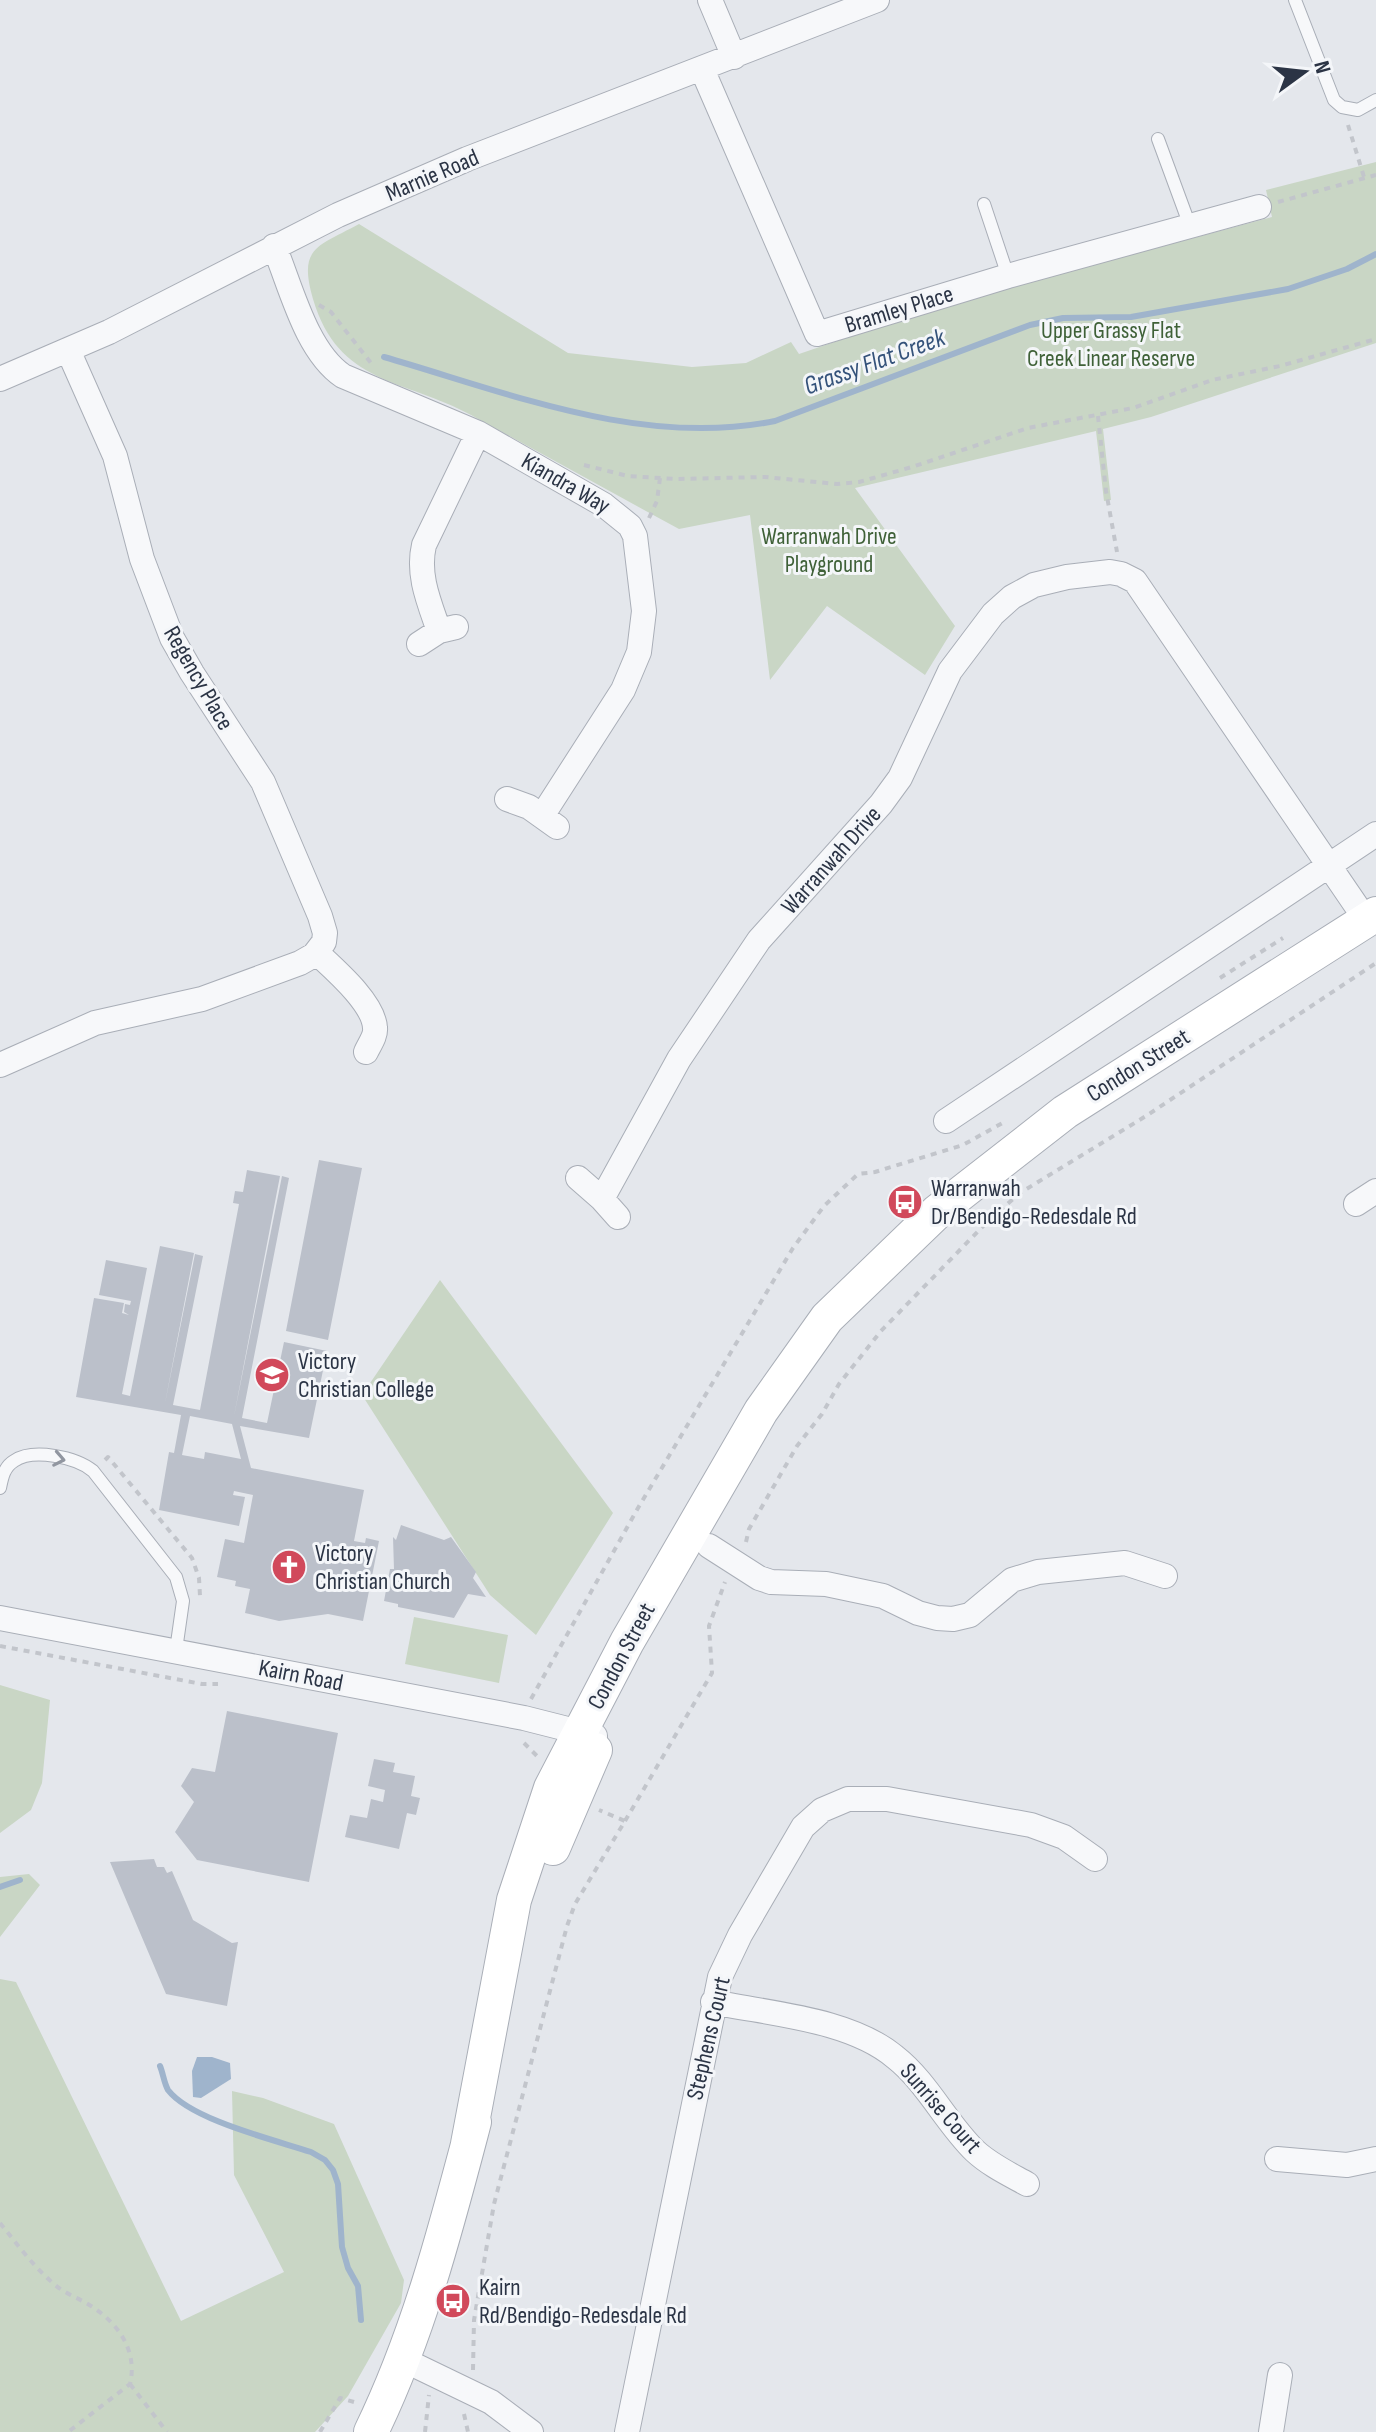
<svg xmlns="http://www.w3.org/2000/svg" width="1376" height="2432" font-family="'Sofia Sans Condensed',sans-serif">
<style>
.green{fill:#c9d6c5}
.water{fill:#9fb4cc}
.lines{fill:none;stroke-linecap:round;stroke-linejoin:round}
.stream{stroke:#9fb4cc;stroke-width:6}
.building{fill:#bbc0ca;fill-rule:evenodd}
.lane-casing{stroke:#a9aeb7;stroke-width:14}
.street-casing{stroke:#a9aeb7;stroke-width:26}
.secondary-casing{stroke:#a9aeb7;stroke-width:36}
.path{stroke:#c2c5cb;stroke-width:4;stroke-dasharray:6 6;stroke-linecap:butt}
.lane{stroke:#f7f8fa;stroke-width:12}
.street{stroke:#f7f8fa;stroke-width:24}
.secondary{stroke:#fff;stroke-width:34}
.oneway{stroke:#9196a0}
.labels{text-anchor:middle;stroke-width:6;stroke-linejoin:round;paint-order:stroke}
.street-label{font-size:24px;fill:#2b3445;stroke:#f4f6f9}
.park-label{font-size:24px;fill:#3f6138;stroke:#f4f6f9}
.poi-label{font-size:24px;fill:#2b3445;stroke:#f4f6f9;text-anchor:start}
.water-label{font-size:26px;font-style:italic;fill:#34527a;stroke:#f4f6f9}
</style>
<rect width="100%" height="100%" fill="#e4e7ec"/>
<path class="green" d="M1376 162V343L1151 417 1103 429 1111 500 1104 501 1096 431 855 488 955 626 925 675 827 606 770 680 750 515 679 529C609 491 540 453 471 415 405 379 338 385 313 299 298 247 317 247 359 224L568 353 692 367 746 363 791 342 799 354 943 305 1272 217 1266 190Z
M440 1280 613 1513 536 1635 490 1595 362 1395Z
M414 1617 508 1635 499 1683 405 1664Z
M0 1685 50 1700 42 1783 31 1810 0 1833Z
M29 1874 40 1885 0 1937V1877Z
M0 1979 16 1982 181 2321 284 2272 234 2175 232 2091 263 2098 334 2124 404 2280 401 2303 348 2396 315 2432H0Z"/>
<path class="water" d="M197 2057H212L230 2063 231 2079 201 2098 193 2097 192 2071Z"/>
<g class="lines">
<path class="stream" d="M384 357C509 393 643 448 775 421L1030 325 1063 318 1131 317 1288 289 1347 269 1376 254
M0 1887 20 1880
M160 2066C163 2073 164 2083 168 2090 191 2120 275 2140 311 2152L325 2160 333 2170 338 2184 342 2247 348 2268 358 2286 361 2320"/>
</g>
<path class="building" d="M319 1160 362 1168 328 1340 286 1331Z
M247 1170 280 1176 234 1416 282 1176 289 1178 242 1418 267 1423 284 1342 327 1351 309 1438 240 1426 251 1468 364 1490 354 1541 365 1543 366 1538 379 1541 363 1621 328 1614 279 1621 245 1613 250 1589 235 1586 236 1581 217 1577 225 1539 244 1543 253 1495 234 1491 233 1495 245 1497 239 1526 159 1510 169 1452 174 1453 181 1415 76 1397 94 1298 124 1303 122 1313 129 1315 124 1312 125 1304 130 1305 131 1301 99 1295 106 1260 147 1268 122 1394 130 1396 160 1246 194 1253 165 1403 195 1254 203 1256 173 1405 200 1410 239 1204 233 1203 235 1191 243 1192ZM190 1416 232 1424 241 1459 205 1452 204 1459 182 1455Z
M401 1525 444 1540 451 1537 476 1572 473 1578 486 1597 468 1594 454 1618 398 1607V1604L384 1601 390 1569H394L393 1537 396 1540Z
M227 1711 338 1733 309 1882 197 1860 175 1832 194 1802 181 1786 192 1768 215 1772Z
M374 1759 395 1763 393 1772 415 1776 411 1796 420 1798 416 1815 407 1813 399 1849 345 1837 350 1815 367 1818 371 1799 383 1802 385 1790 368 1786Z
M154 1859 157 1867H164L167 1873 172 1871 193 1920 232 1943 238 1942 227 2006 166 1994 110 1862Z"/>
<g class="lines">
<defs>
<path id="lane" d="M1295 0 1334 100 1342 107 1358 110 1376 100
M1158 139 1190 226
M984 204 1008 276
M0 1488C2 1478 4 1467 14 1461 33 1448 76 1457 93 1471L176 1577 183 1601 176 1650"/>
<path id="street" d="M710 0 734 57
M702 69 817 334 1008 276 1259 207
M274 246C291 287 306 351 343 376L478 433 604 505 630 526 635 536 644 611 639 652 623 690 542 816
M0 379 109 332 338 215 467 159 877 0
M439 631C429 602 417 575 424 545L478 433
M419 644 439 631 456 627
M507 799 529 807 557 827
M317 953C334 969 374 1003 375 1028 376 1036 369 1045 366 1052
M0 1065 95 1023 202 999 300 963 314 955 324 942 325 933 320 916 263 782 192 673 172 638 142 559 115 456 68 350
M946 1121 1376 834
M578 1178 602 1199
M1356 1204 1376 1191
M618 1217 602 1199 679 1059 759 940 881 804 900 778 950 671 993 614 1012 597 1034 585 1067 577 1110 572 1121 574 1135 581 1366 920
M709 1546 759 1578 771 1582 826 1584 883 1596 918 1613 937 1618 953 1619 970 1615 1012 1580 1038 1572 1125 1563 1165 1576
M0 1618 524 1718 595 1736
M713 2002C770 2014 850 2019 895 2057 927 2082 946 2123 975 2151 990 2165 1009 2174 1027 2184
M1277 2159 1347 2165 1376 2159
M402 2359 491 2402 531 2432
M627 2432 720 1977 740 1935 803 1827 822 1810 848 1799H887L1031 1825 1064 1837 1095 1859
M1271 2432 1280 2375"/>
<path id="secondary" d="M553 1848 595 1750
M468 2144 514 1900 551 1788 627 1642 761 1411 827 1318 937 1212 1065 1112 1376 914
M371 2432C419 2333 446 2228 474 2122"/>
</defs>
<use href="#lane" class="lane-casing"/>
<use href="#street" class="street-casing"/>
<use href="#secondary" class="secondary-casing"/>
<path class="path" d="M1348 125 1364 177
M1278 202 1376 175
M319 305 331 312 371 363
M1098 416 1106 491 1117 552
M584 465 628 476 676 479 765 477 837 484 859 482 912 467 1028 428 1133 408 1212 380 1280 366 1376 339
M649 518 657 501 660 478
M1220 978 1283 938
M105 1460 108 1457 192 1558 199 1578 200 1596
M746 1542 749 1529 797 1446 822 1414 839 1384 881 1331 990 1219 1020 1193 1146 1116 1376 963
M0 1646 202 1684H218
M531 1699 638 1508 793 1248 824 1206 858 1174 875 1172 963 1145 1006 1121
M524 1743 537 1756
M625 1821 712 1673 709 1626 725 1582
M0 2223C17 2244 33 2266 54 2284 65 2294 79 2298 91 2306 118 2323 138 2351 130 2384L68 2432
M473 2370 474 2320 494 2204 567 1926 575 1904 625 1821 599 1810
M130 2384 167 2432
M464 2414 468 2432
M320 2432 340 2398 354 2402
M425 2432 429 2395"/>
<use href="#lane" class="lane"/>
<use href="#street" class="street"/>
<use href="#secondary" class="secondary"/>
</g>
<defs><path id="oneway-chevron" d="M-2-3.5L2.5 0L-2 3.5" fill="none" stroke-width="1.6" stroke-linecap="round" stroke-linejoin="round" transform="scale(2)"/></defs>
<use class="oneway" href="#oneway-chevron" transform="translate(59 1459) rotate(11)"/>
<defs>
<symbol id="bus-disc" viewBox="-11 -11 22 22"><circle r="9.5" fill="#d1495b" stroke="#f4f6f9"/><path d="M-5-6H5V4H4V6H2V4H-2V6H-4V4H-5ZM-3.5-4V0h7V-4ZM-3.5 1.2v1.5H-2V1.2ZM2 1.2v1.5H3.5V1.2Z" fill="#fff"/></symbol>
<symbol id="school-disc" viewBox="-11 -11 22 22"><circle r="9.5" fill="#d1495b" stroke="#f4f6f9"/><path d="M0-5L7-2L0 1L-7-2ZM-4 1L0 2.5L4 1V4Q0 6-4 4Z" fill="#fff"/></symbol>
<symbol id="church-disc" viewBox="-11 -11 22 22"><circle r="9.5" fill="#d1495b" stroke="#f4f6f9"/><path d="M-1.2-6h2.4v3.5h3.3v2.4h-3.3V6h-2.4V-.1h-3.3v-2.4h3.3Z" fill="#fff"/></symbol>
</defs>
<g fill-rule="evenodd">
<use href="#bus-disc" x="885" y="1182" width="40" height="40"/>
<use href="#school-disc" x="252" y="1355" width="40" height="40"/>
<use href="#church-disc" x="269" y="1547" width="40" height="40"/>
<use href="#bus-disc" x="433" y="2281" width="40" height="40"/>
</g>
<g class="labels">
<g class="street-label">
<text transform="translate(432 175) rotate(-23)" y="8">Marnie Road</text>
<text transform="translate(899 309) rotate(-17)" y="8">Bramley Place</text>
<text transform="translate(566 483) rotate(30)" y="8">Kiandra Way</text>
<text transform="translate(199 678) rotate(60)" y="8">Regency Place</text>
<text transform="translate(831 860) rotate(-48)" y="8">Warranwah Drive</text>
<text transform="translate(1138 1065) rotate(-32)" y="8">Condon Street</text>
<text transform="translate(621 1656) rotate(-62)" y="8">Condon Street</text>
<text transform="translate(301 1675) rotate(11)" y="8">Kairn Road</text>
<text transform="translate(708 2038) rotate(-77)" y="8">Stephens Court</text>
<text transform="translate(941 2108) rotate(49)" y="8">Sunrise Court</text>
</g>
<g class="park-label">
<text x="1111" y="338">Upper Grassy Flat<tspan x="1111" dy="28">Creek Linear Reserve</tspan></text>
<text x="829" y="544">Warranwah Drive<tspan x="829" dy="28">Playground</tspan></text>
</g>
<g class="poi-label">
<text x="931" y="1196">Warranwah<tspan x="931" dy="28">Dr/Bendigo-Redesdale Rd</tspan></text>
<text x="298" y="1369">Victory<tspan x="298" dy="28">Christian College</tspan></text>
<text x="315" y="1561">Victory<tspan x="315" dy="28">Christian Church</tspan></text>
<text x="479" y="2295">Kairn<tspan x="479" dy="28">Rd/Bendigo-Redesdale Rd</tspan></text>
</g>
<g class="water-label">
<text transform="translate(874 361) rotate(-20)" y="9">Grassy Flat Creek</text>
</g>
</g>
<g transform="translate(1304 72) rotate(75)" stroke="#f4f6f9" stroke-width="6" paint-order="stroke">
<path d="M0-6L14 30L0 20L-14 30Z" fill="#2b3445"/>
<text y="-12" font-size="22" font-weight="bold" text-anchor="middle" fill="#2b3445">N</text>
</g>
</svg>
